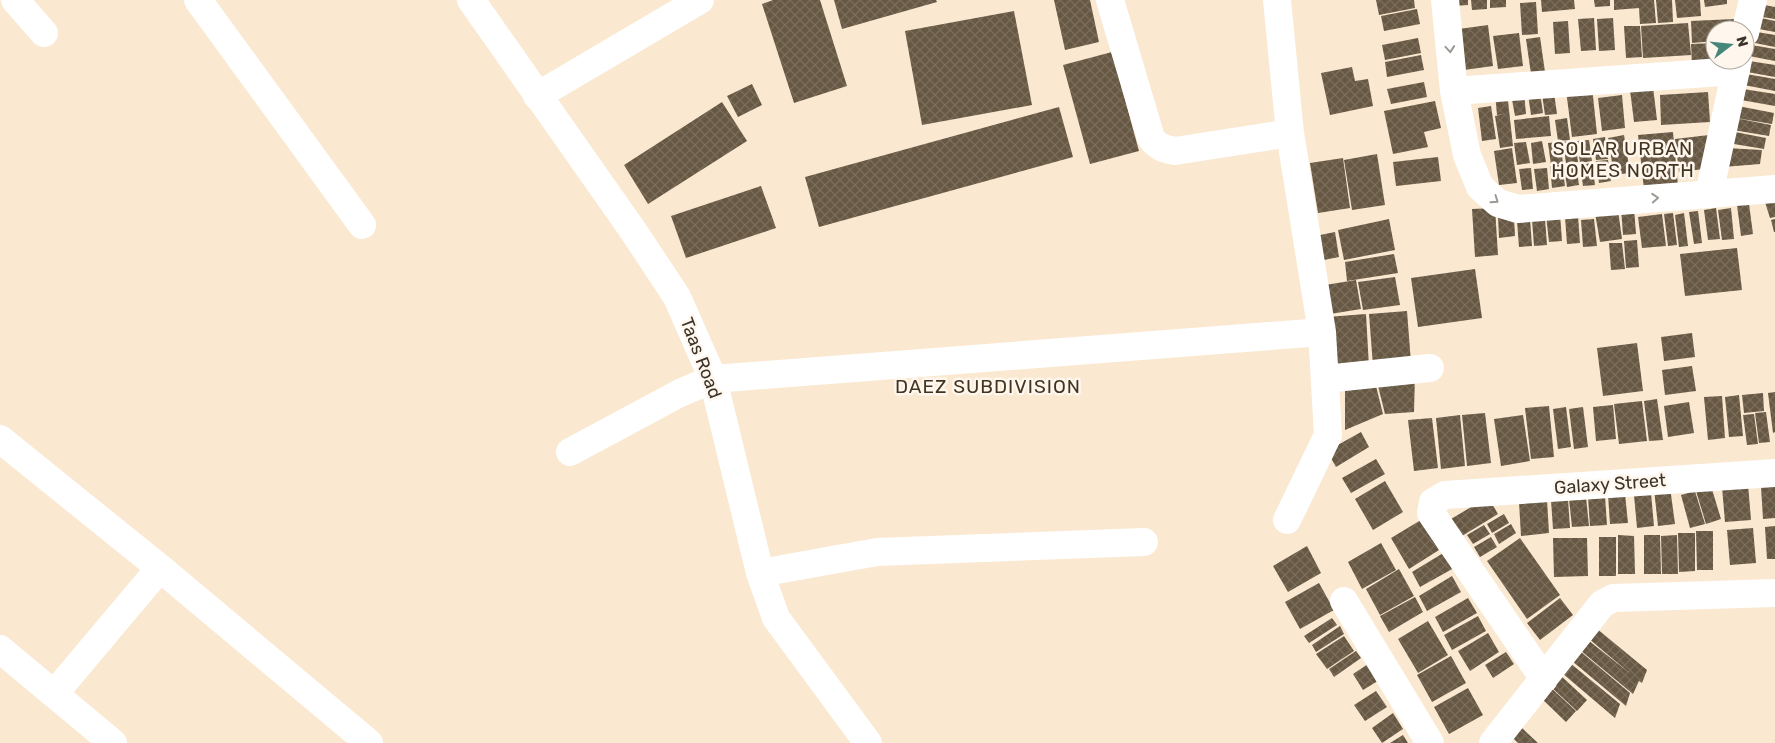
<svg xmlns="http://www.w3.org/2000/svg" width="1775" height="743" font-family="Rubik,sans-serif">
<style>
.building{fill:url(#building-cross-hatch)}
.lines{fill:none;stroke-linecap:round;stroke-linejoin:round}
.minor{stroke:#fff;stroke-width:28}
.oneway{stroke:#9c9994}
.labels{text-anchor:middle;stroke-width:5;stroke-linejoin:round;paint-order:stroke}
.street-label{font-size:18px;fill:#3a332a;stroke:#fff7ee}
.neighbourhood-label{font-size:19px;letter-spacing:1px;fill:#423420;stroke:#fff7ee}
</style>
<defs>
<pattern id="building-cross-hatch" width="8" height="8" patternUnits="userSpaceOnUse" patternTransform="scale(1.25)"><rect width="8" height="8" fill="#675843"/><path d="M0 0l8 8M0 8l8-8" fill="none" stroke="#7a6d5c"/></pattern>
</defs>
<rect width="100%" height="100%" fill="#fae8d0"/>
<path class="building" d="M773 0H820L847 86 794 103 762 4Z
M834 0H936L937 2 842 29Z
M1054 0H1090L1099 42 1065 50Z
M1376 0H1414L1415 8 1379 15Z
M1452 0H1468V5L1453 6Z
M1471 0H1487V9L1472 10Z
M1490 0H1506V7L1490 8Z
M1541 0H1574L1575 9 1542 12Z
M1594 0H1610V6L1595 7Z
M1614 0H1654L1656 23 1640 24 1639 8 1614 10Z
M1656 0H1672L1673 22 1658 23Z
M1675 0H1700L1701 16 1677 18Z
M1704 0H1727V4L1705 7Z
M1536 2 1538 34 1522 35 1520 3Z
M1764 5 1775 7V19L1762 17Z
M1417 9 1420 24 1384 31 1381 16Z
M1014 11 1032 105 922 125 905 31Z
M1594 18 1596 50 1581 51 1578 19Z
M1613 18 1615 50 1599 51 1597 19Z
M1761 18 1775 21V32L1759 29Z
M1734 19 1735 30H1715V41L1692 43 1691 21Z
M1568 21 1570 53 1555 54 1553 22Z
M1688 23 1691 55 1643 58 1641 26Z
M1488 25 1493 66 1464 70 1459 29Z
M1624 26H1640L1642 57 1626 58Z
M1757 32 1775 35V47L1755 43Z
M1519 33 1523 66 1498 69 1493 36Z
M1540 37 1546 79 1532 81 1526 39Z
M1418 38 1421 53 1385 60 1382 45Z
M1715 43V60L1692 66 1691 44Z
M1751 45 1775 49V61L1749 56Z
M1112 52 1139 151 1090 164 1063 65Z
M1421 55 1424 70 1387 77 1385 62Z
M1749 61 1775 65V77L1747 72Z
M1352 67 1355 81 1368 79 1373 106 1330 115 1321 73Z
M1746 74 1775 79V91L1744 85Z
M1424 82 1427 97 1391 104 1387 89Z
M752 84 762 105 738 117 727 96Z
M1592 87 1597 134 1572 137 1566 90Z
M1653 87 1657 120 1634 122 1630 90Z
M1743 89 1775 94V106L1741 100Z
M1507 92 1513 146 1500 148 1495 116 1504 114 1497 115 1495 93Z
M1540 92 1543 113 1531 115 1528 94Z
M1708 92 1710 122 1661 125 1660 95Z
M1524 93 1526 114 1515 116 1511 94Z
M1554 93 1557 114 1545 115 1542 94Z
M1622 95 1625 128 1602 131 1598 98Z
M1435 101 1441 128 1424 132 1428 147 1393 154 1384 111Z
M722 102 747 141 648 204 624 165Z
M1491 106 1496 139 1482 141 1478 108Z
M1738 106 1774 113 1772 124 1736 118Z
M1059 107 1073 157 819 227 805 177Z
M1549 116 1551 136 1516 139 1514 120Z
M1567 118 1570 140 1558 141 1555 120Z
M1735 118 1771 125 1769 136 1733 130Z
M1730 131 1766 138 1764 149 1728 143Z
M1673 132 1678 186 1644 189 1638 135Z
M1624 135 1630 173 1614 175 1608 138Z
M1709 135 1712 168 1679 172 1675 139Z
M1605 137 1608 159 1596 160 1593 139Z
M1575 140 1578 162 1566 163 1563 142Z
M1589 140 1592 161 1580 163 1577 141Z
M1542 141 1546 162 1533 164 1531 143Z
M1526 142 1530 163 1517 165 1514 143Z
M1560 142 1563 163 1551 165 1548 143Z
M1512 148 1517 183 1499 185 1494 151Z
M1726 148 1762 150 1760 164 1723 167Z
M1377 154 1385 205 1352 210 1344 160Z
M1438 157 1441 181 1396 186 1393 162Z
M1343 158 1350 208 1318 213 1310 163Z
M1608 160 1611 181 1599 183 1596 161Z
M1592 163 1595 185 1583 186 1580 165Z
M1562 164 1565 186 1552 188 1550 166Z
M1576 164 1579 185 1567 187 1564 166Z
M1531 168 1533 189 1522 190 1519 169Z
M1547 168 1549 189 1537 191 1534 169Z
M761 186 776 228 686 258 671 216Z
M1775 195V217L1770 218 1764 199Z
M1749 204 1753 234 1741 236 1737 205Z
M1495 208 1498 255 1475 257 1472 209Z
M1621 208H1634L1636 234 1623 235Z
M1716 208 1720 239 1708 240 1704 210Z
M1731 208 1734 239 1722 240 1718 210Z
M1618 210 1622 239 1600 242 1595 213Z
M1698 211 1702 243 1694 244 1689 212Z
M1673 213 1677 245 1668 246 1664 214Z
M1684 213 1688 246 1679 247 1675 215Z
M1560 214 1562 241 1549 242 1546 215Z
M1662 214 1666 246 1642 248 1638 217Z
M1578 216 1580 243 1567 244 1565 217Z
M1498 217H1514L1515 236 1499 238Z
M1389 219 1395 250 1344 260 1338 230Z
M1530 219 1532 246 1519 247 1517 221Z
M1545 219 1547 245 1534 246 1532 220Z
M1594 219 1597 246 1583 247 1581 220Z
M1775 219V232H1774L1771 220Z
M1335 232 1339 257 1314 262 1310 237Z
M1637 240 1639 267 1626 268 1624 241Z
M1609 243H1622L1625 269 1611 270Z
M1737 248 1742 290 1685 296 1680 254Z
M1394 254 1398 273 1347 281 1345 262Z
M1475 269 1482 318 1418 327 1411 278Z
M1395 277 1400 305 1363 310 1358 282Z
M1356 280 1361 309 1324 315 1319 286Z
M1407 311 1411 363 1373 366 1369 314Z
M1366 314 1369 367 1331 369 1327 317Z
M1692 333 1695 357 1664 361 1661 337Z
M1637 343 1643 391 1603 396 1597 348Z
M1692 366 1696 391 1665 395 1662 370Z
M1415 373 1414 412 1385 414 1376 378Z
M1374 378 1383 414 1345 430V384Z
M1775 392V432L1773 433 1768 393Z
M1763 393 1764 411 1744 413 1742 395Z
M1739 395 1743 436 1729 437 1725 397Z
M1722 396 1725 438 1708 440 1704 397Z
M1657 399 1663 440 1649 441 1644 401Z
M1642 401 1647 441 1619 444 1614 404Z
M1689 402 1694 433 1668 437 1664 406Z
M1613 405 1616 439 1596 441 1593 407Z
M1549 406 1554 457 1531 459 1525 408Z
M1566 407 1571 447 1558 449 1553 409Z
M1583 407 1588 447 1574 449 1569 409Z
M1766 412 1770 442 1759 443 1755 413Z
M1485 413 1491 463 1467 466 1462 415Z
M1754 414 1758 444 1747 445 1743 415Z
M1460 415 1465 466 1441 469 1436 418Z
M1523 415 1530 461 1501 466 1494 419Z
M1432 418 1438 468 1414 471 1408 420Z
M1361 432 1369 447 1336 467 1327 451Z
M1376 459 1385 474 1351 493 1342 478Z
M1385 481 1403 512 1373 530 1355 499Z
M1748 484 1751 520 1725 522 1722 487Z
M1711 486 1721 519 1706 524 1696 491Z
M1775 486V518L1763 519 1761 487Z
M1670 487 1675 524 1658 526 1654 489Z
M1695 491 1705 524 1690 528 1681 495Z
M1651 493 1654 526 1637 528 1634 495Z
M1625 494 1628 523 1610 524 1608 495Z
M1605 496 1607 525 1590 526 1588 497Z
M1488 497 1498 514 1462 536 1451 519Z
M1586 497 1589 526 1572 527 1569 499Z
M1568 499 1570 528 1553 529 1551 500Z
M1547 500 1549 533 1521 536 1519 502Z
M1504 514 1509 523 1492 533 1487 524Z
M1421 520 1439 550 1409 569 1391 538Z
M1511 524 1516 533 1499 544 1494 534Z
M1484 525 1490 534 1473 544 1467 535Z
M1775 526V559H1767L1765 527Z
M1753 528 1756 563 1730 565 1727 530Z
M1696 531H1713V570H1697Z
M1678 533H1695V571L1679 572Z
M1618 535 1634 536 1635 574H1618Z
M1644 535H1660L1661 574H1644Z
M1677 535 1678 574H1662L1661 536Z
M1491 537 1497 547 1480 557 1474 547Z
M1599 537H1616V576H1599Z
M1520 538 1560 595 1527 619 1487 561Z
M1553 538H1587L1588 576 1554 577Z
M1381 543 1396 570 1362 589 1348 562Z
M1307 546 1321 573 1288 592 1273 566Z
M1445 552 1454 568 1420 587 1412 572Z
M1399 569 1414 596 1380 615 1366 589Z
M1452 576 1461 592 1427 611 1419 596Z
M1319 583 1334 610 1300 629 1285 602Z
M1415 597 1423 612 1389 632 1380 616Z
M1468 598 1477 613 1443 632 1435 617Z
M1560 598 1573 615 1540 640 1527 623Z
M1478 616 1486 631 1452 650 1444 635Z
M1332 618 1337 625 1309 643 1304 636Z
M1428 621 1448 655 1418 673 1398 639Z
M1340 626 1344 634 1316 652 1312 645Z
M1596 628 1647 670 1642 683 1639 681 1633 694 1580 650 1588 640 1632 675 1588 638Z
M1488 633 1499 652 1470 671 1458 651Z
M1344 636 1354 651 1327 669 1316 654Z
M1356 651 1361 658 1334 677 1329 669Z
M1580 651 1630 693 1626 706 1572 661Z
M1506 652 1514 664 1493 678 1485 665Z
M1451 656 1466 683 1432 702 1417 675Z
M1371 662 1381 679 1363 690 1353 674Z
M1570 663 1620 704 1615 718 1562 673Z
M1560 675 1587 700 1577 711 1550 686Z
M1549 686 1576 711 1566 722 1540 697Z
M1468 688 1483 715 1449 734 1434 707Z
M1376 691 1387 707 1365 721 1354 705Z
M1393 713 1403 729 1382 743 1372 728Z
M1522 728 1538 743H1518L1513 738Z
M1403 735 1408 743H1390Z"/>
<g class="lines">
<path class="minor" d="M15 0 44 33
M198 0 362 225
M471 0 634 232 677 297 713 379 760 573 776 618 868 743
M1110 0 1151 138C1158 147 1164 149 1175 151L1290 133
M1277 0 1290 133 1322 332 1328 435 1287 520
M1445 0 1454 91 1467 155 1480 187 1498 203 1518 209 1775 189
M1745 33 1753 0
M1454 91 1736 71
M537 96 700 0
M1709 194 1738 60
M1325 379 1430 368
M0 439 160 568 369 743
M570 452 680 393 713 379 1322 332
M760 573 877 552 1144 542
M1344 601 1430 743
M0 649 113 743
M1544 679 1431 513 1433 502 1445 495 1775 473
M54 694 160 568
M1493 743 1602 604 1613 598 1775 593"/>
</g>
<defs><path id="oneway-chevron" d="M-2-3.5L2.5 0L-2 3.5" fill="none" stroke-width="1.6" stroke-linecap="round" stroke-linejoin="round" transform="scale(1.25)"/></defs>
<g class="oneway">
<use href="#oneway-chevron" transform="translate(1450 49) rotate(85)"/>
<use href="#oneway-chevron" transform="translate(1655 198) rotate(-4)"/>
<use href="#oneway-chevron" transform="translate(1495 200) rotate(35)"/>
</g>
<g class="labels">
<g class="street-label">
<text transform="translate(701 358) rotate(69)" y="6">Taas Road</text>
<text transform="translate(1610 484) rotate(-4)" y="6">Galaxy Street</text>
</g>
<g class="neighbourhood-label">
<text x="1623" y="155">SOLAR URBAN<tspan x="1623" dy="22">HOMES NORTH</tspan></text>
<text x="988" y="393">DAEZ SUBDIVISION</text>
</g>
</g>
<g transform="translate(1730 45) rotate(74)"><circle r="24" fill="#fff7ee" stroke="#b0a9a0"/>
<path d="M0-4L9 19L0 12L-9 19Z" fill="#458779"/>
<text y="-8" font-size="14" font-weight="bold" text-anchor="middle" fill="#3a332a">N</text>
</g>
</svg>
